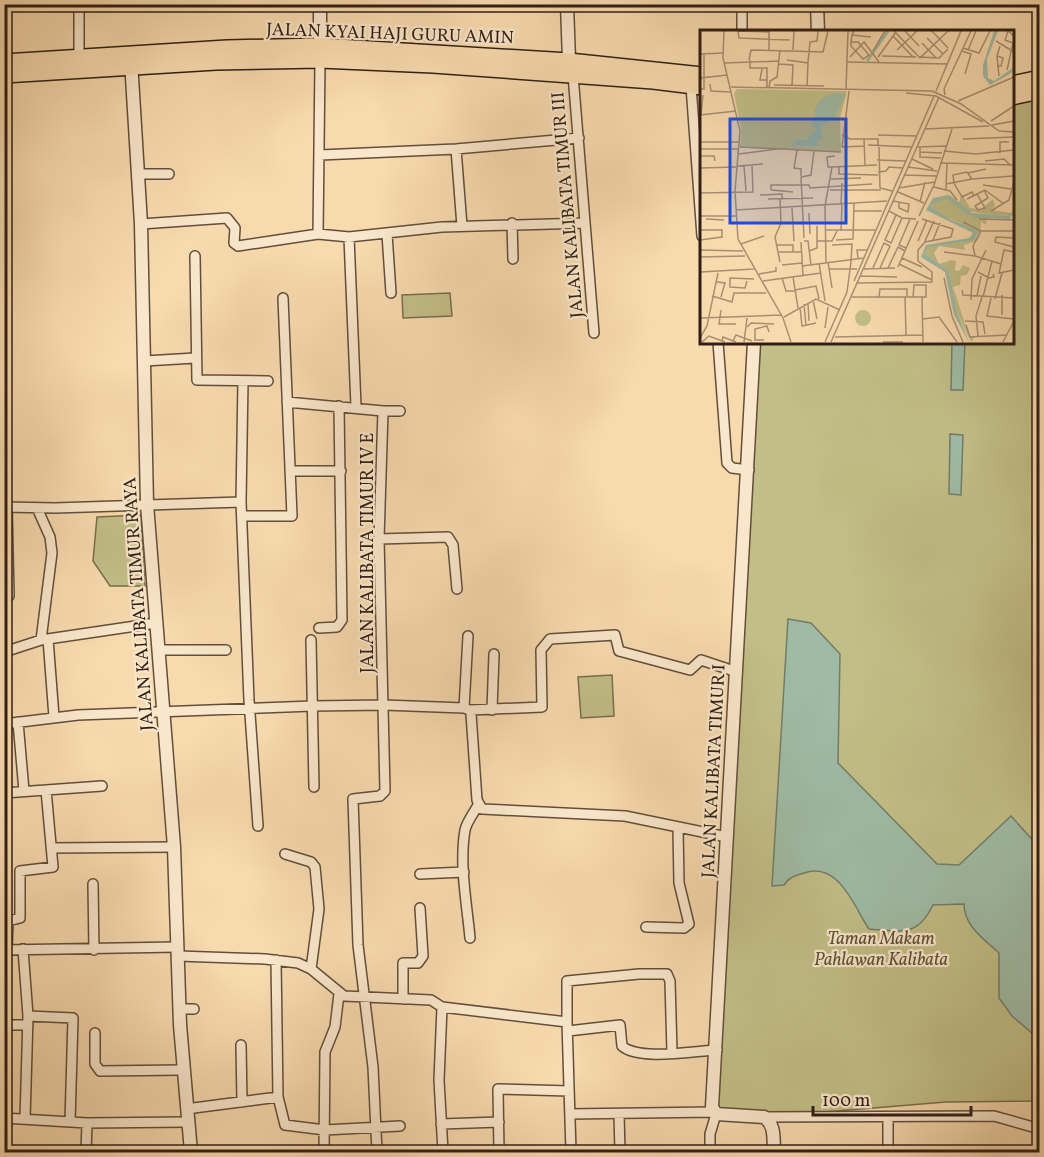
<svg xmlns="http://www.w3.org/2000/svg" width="1044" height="1157" font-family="Vollkorn,serif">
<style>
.green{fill:#c2be87;stroke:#796e4e;stroke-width:1.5}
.water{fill:#9fbba5;stroke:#737d6b;stroke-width:1.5}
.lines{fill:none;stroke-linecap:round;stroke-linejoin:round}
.minor-casing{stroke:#624e3b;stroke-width:12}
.tertiary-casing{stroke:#624e3b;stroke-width:15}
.primary-casing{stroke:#301f14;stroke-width:18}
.minor{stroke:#fae7cb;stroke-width:9}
.tertiary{stroke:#fae7cb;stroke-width:12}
.primary{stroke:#f8daaf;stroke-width:15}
.labels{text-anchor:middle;stroke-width:4.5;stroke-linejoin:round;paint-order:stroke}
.street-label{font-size:18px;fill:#301f14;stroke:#fae7cb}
.park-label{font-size:18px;font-style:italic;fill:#5c4f36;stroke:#fae7cb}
.inset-river{fill:none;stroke:#9fbba5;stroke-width:3}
.inset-road{fill:none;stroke:#a88f71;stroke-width:1.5}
.view{fill:#1d4ed8;fill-opacity:0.15;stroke:#1d4ed8;stroke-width:3}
.inset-edge{fill:none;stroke:#301f14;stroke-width:3}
</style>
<rect width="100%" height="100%" fill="#f8daaf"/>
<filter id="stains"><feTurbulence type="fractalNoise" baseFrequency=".00333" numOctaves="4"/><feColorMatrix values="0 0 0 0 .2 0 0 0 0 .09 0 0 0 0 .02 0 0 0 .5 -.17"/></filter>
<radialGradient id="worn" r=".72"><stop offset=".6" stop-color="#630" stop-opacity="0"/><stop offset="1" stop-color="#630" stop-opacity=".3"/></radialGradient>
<path class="green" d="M1039 91V1101L946 1102 764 1117 716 1114 754 342H1012L1013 97Z
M450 293 452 316 403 318 402 295Z
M141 515 145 586H110L93 561 97 517Z
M612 675 614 716 581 718 578 677Z"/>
<path class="water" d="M952 342H965L963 390H951Z
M950 434 963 435 961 495 949 494Z
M788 619 811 623 840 654 838 763 937 864 959 865 1011 816 1039 847V1039L1012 1016 999 998V953C984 939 964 926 964 904L933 905C917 938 901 931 869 929 854 907 839 861 804 873 795 876 789 877 784 885L772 886Z"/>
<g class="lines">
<defs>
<path id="minor" d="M79 4V57
M742 4V32
M817 6 870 4
M320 60 318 234 349 237 442 227 585 223
M573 75 594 333
M691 86 702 236
M456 149 462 226
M320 155 456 149 579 138
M138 174H169
M512 223 513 259
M141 224 227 218 235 228 234 243 238 246 318 234
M387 234 391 293
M349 237 356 406
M195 256 197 380 268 381
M718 342 727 463 732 468 749 470
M145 361 195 358
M243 381 241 502 249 700 258 826
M287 402 383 411 379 539 385 791 380 796 353 799 358 945 373 1067 377 1152
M383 411H400
M290 471H341
M4 507 55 508 241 502
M7 507 9 596
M37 508 50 537 52 553 41 640
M242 516H292L283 298
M379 539 448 537 453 545 457 589
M319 628 337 627 342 620 339 406
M48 639 54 717
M311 640 314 787
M158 650H226
M4 652 41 640 156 623
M464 708 468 636
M470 710 542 707 541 650 550 639 615 635 619 651 690 670 701 660 737 672
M492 710 494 654
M18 722 24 791
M4 724 78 715 312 706 384 705 464 708 470 710 471 714 477 800 482 809 625 816 727 837
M4 793 102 786
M52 848 174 847
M285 854 311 862 315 867 319 909 311 969
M420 874 464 872
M93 884 94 950
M646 927 684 928 689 924 679 883 678 828
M470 938C467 904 459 865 465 830 467 821 474 813 478 805
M23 949 28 1016 25 1119
M4 950 177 947
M7 950 8 921 20 918V871L53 867 46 790
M178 956 265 959 298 963 311 969 344 996 431 1000 442 1007
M276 960 278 1097 285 1125 325 1130 400 1126
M403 999V963H418L423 956 420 908
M442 1007 567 1022 571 1152
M442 1007 439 1080 443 1152
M179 1009H194
M28 1016 73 1018 70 1122
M567 1022V981L639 974H667L670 981 672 1052
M4 1025H28
M568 1031 620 1025 622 1046C639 1061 693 1051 717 1050
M95 1033V1064L100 1071 182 1070
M241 1045 242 1102
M186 1109 278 1097
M570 1114 713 1112
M619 1114 620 1152
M764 1117 994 1116 1040 1129
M4 1118 87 1123 187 1122
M441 1124 499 1122
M86 1152 87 1123
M324 1152 325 1052 335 1027 339 994
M499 1152 498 1089 569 1091
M710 1152V1134L716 1114
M888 1152V1118"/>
<path id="tertiary" d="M320 4V54
M567 4 569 61
M817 4 818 32
M131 61 141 224 147 504 174 847 180 1025 191 1152
M754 342 712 1107 716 1114 764 1117C776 1125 773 1140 774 1152"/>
<path id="primary" d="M4 62 227 48 320 46 569 61 702 75
M4 75 216 62 320 60 433 65 653 81 702 87
M1012 84 1040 78
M1012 97 1040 91"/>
</defs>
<use href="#minor" class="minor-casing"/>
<use href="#tertiary" class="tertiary-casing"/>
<use href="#primary" class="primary-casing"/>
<use href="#minor" class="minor"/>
<use href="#tertiary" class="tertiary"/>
<use href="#primary" class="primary"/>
</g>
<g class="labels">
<g class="street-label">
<text transform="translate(390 33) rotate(2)" y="6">JALAN KYAI HAJI GURU AMIN</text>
<text transform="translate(567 205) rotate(-95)" y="6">JALAN KALIBATA TIMUR III</text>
<text transform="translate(367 553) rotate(-90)" y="6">JALAN KALIBATA TIMUR IV E</text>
<text transform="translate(138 604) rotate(-94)" y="6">JALAN KALIBATA TIMUR RAYA</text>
<text transform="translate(713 771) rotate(-87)" y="6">JALAN KALIBATA TIMUR I</text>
</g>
<g class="park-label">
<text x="881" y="944">Taman Makam<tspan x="881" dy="21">Pahlawan Kalibata</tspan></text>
</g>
</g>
<g transform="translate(700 30)">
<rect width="314" height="314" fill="#f8daaf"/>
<path d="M37 59 147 61 140 88 141 122 40 117 41 99 34 63ZM262 164 270 178 281 179 293 169 295 176 291 180 312 183 313 177V184L311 185 303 186 265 181 249 165 259 172ZM247 167 264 183 287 187 286 195 277 189 281 192 280 206 277 211 264 215 265 220 239 216 234 223 239 234 252 230 256 231 255 240 259 241 263 235 270 238 267 245 261 246 260 255 253 257 269 306H275L271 312 257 282 249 241 224 223 229 217 273 211 280 203 231 180 230 176ZM155 288a8 8 0 1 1 16 0a8 8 0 1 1-16 0Z" fill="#c2be87"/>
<path d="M294 1H298L287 29 288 48 294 51 313 38V42L290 55 283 46V35ZM133 63 146 64 135 88 120 97 123 107 117 111 118 116 92 115 95 110H106L116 100 111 92 116 87 114 80 121 69ZM249 165 272 183 306 186 313 182 310 189 277 188 264 183 247 168 230 176 251 190 280 201 273 211 229 217 224 223 249 241 257 282 269 312 254 285 245 242 221 227 226 215 269 208 273 203 226 180 233 168Z" fill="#9fbba5"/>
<path class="inset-river" d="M167 31 188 1"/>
<path class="inset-road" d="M24 1 23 28 40 101 35 161 38 209 83 288 91 312M38 1 39 8 90 10M38 1 69 2M194 1 220 28M205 1 219 16M232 1 248 18M152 5 171 7M193 6 213 27M227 8 243 24M296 11 314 22M151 12H158L169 25 163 29 151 16V12L152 5 154 1M222 13 236 28M263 18 279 23 290 1M69 20V1M93 20 94 1M197 20 217 1M268 20 276 1M173 21 185 1M262 21 271 24 265 44M0 24 24 23M182 26 216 27M297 26 299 46M150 27 164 12 179 32M178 27 196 2M220 27 239 28 248 19M220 28 248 1M49 30 51 20 123 22 128 1M50 30V38H67V58M87 30 108 33 107 56M108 32 110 12 117 11 118 1M146 32 248 34M25 33 79 31M78 34 93 35 92 56M297 36H301L303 28 297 26 300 16M62 39 60 50H67M307 40 313 13 305 10 308 1 314 6M0 52 1 48 27 45M10 54 11 61 30 62M74 55 124 56M31 57 232 61 261 74 299 101 314 102M69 58 70 51 77 47 80 20M0 59H4V24M146 59 148 1M236 61 261 1M206 63 236 66 283 92M245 65 244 59 271 1M258 71 314 47M0 85 36 81M1 85 3 65M291 91 314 76M292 95 314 91M225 99 289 96M142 105 150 109H178V116M178 105 217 106M164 109 165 135M263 109 314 107M0 112H39M168 115 212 117M40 117 141 122M142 117 149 61M142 117 165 116M179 117 180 158 192 161M218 117 246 116M220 117V122L242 123M0 119H38M97 120 94 138 101 139V146M244 121 276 124 314 120M220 122V127L241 128M300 123V112H309M39 124 77 119M0 126H14L15 131M212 129 233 139M177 130 206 131M285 131 304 129 310 135M240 133 314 135M38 136 63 134M44 136 46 161M132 137H128L127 127 135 126M139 137V144L178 145M208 137 237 141M0 138 36 137M178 142 186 141 189 137 203 138M267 142 253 145 254 153 262 167 272 162 274 166M267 142 272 149 314 146M268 143 286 139M205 145 236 146M131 149 161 148M246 154 272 149M283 155 311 159M234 157 250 161 257 170M199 158 235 152M71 160V155H109L110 158 172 154M71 160 93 162M130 160H181M246 160 247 133M285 160 304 174M198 162 224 173M0 163 53 162 52 135M60 165 82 164V169M68 169 113 168M267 169 285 160M193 171 209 174 208 182 199 178V173M220 172 225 152M141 175 142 153M125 176 132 137 177 135M125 176 126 232M275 176 278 180 285 178 277 164M275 176 288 168 284 160M92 178 94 211M36 180 187 171M154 181H182M189 181 202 188 216 189M291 181 309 170 314 152M109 183 110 204M196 185 185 210 191 213 202 188M0 186H36M219 186 234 155 252 99M6 189 24 190M279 189 314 190M263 192 281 201M0 200H22V207L0 210M125 200H175M141 201 142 175M314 201H281L273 216 275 226 301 234 304 220 314 222M104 208 101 147 111 145 114 121M314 208 296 207 295 212 314 217M136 210 153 209 154 173M233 210 240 193M104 211H108L111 235M117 211H132L137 201M218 211 227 190M225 211 234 191M101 212 103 246M41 214 64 206M77 215H93V222M206 218 199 215 210 189M0 220 43 221M109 221 117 218V196M79 222H101M244 222 275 226M0 227 45 226M158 228 157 220H167M202 228 222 237M80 232 75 207 81 193 80 169M128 232 132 258M119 233 125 271M199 234 232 250M301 234 299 243 314 240M82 235 102 233M102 236 164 228M198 237 218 191M173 238 184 213 190 216 180 238M188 238 198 217 205 221M129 239H157M164 239 195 238M0 242 54 239M278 242 289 248 294 247 293 244M59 244 76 241V237M160 246 197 247M93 247 98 278M82 248 86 261H95M244 248 252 286 263 312M47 251 45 258 30 257V248L54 249M63 251 121 243M154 251 234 66M17 252 25 253 21 267M156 253 232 252V242L218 231V220L225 212 251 207 253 199 222 189M95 260 116 256 119 269M262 260 263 265 314 268M12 266 32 272 34 263H66M277 266 281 246M152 267H226V255H214L213 267M179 267 180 259H207V266M205 267 206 305M222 267 223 312M283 267 292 231M291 268 287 286 314 289M295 269 302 243M113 270 117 289M271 270 272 249 286 220M108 273 109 291M104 274 106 296M100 277 102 296 116 293M21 280 19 294H36M302 285V265M84 287 116 269 140 280M0 288 81 285M223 289 239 287 257 312M265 291 283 292 285 304M266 295 270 307 307 305M47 297 51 293 74 294M125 298 128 277M278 306 276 286 282 267M135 307 223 305M0 308 7 296 18 243M64 310H55V299L67 296 69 302M22 311 23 307 36 312M33 311 36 305 52 311M2 312 9 306 25 312M44 312 47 288M125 312 147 262 151 232 152 214 132 215M131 312 239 67M183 312H203M303 312 314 291"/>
<path class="view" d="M30 89H146V193H30Z"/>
<rect width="314" height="314" class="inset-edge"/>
</g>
<rect width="1044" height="1157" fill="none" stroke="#f8daaf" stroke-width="24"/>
<rect x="6" y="6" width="1032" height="1145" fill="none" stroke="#301f14" stroke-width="3"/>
<rect x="12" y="12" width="1020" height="1133" fill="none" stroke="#301f14" stroke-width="1.5"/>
<path d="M813 1106v9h158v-9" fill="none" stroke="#301f14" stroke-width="3"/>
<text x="822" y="1106" font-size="18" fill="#301f14" stroke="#fae7cb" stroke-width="4.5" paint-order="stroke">100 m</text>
<rect width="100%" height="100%" filter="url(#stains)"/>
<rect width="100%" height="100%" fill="url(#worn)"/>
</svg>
